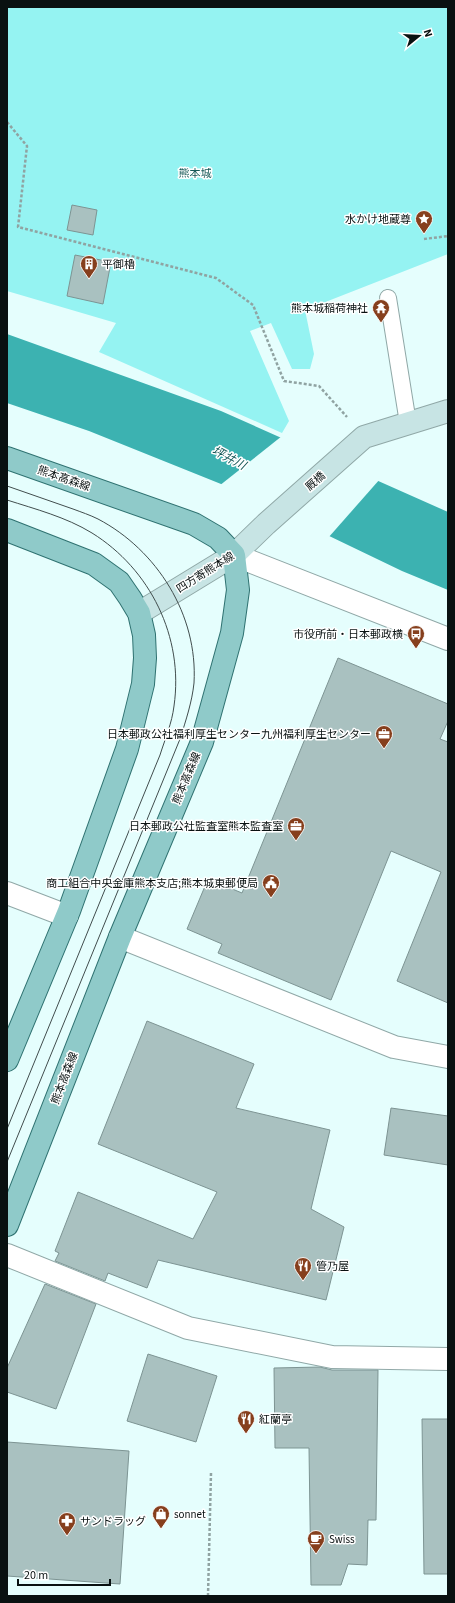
<svg xmlns="http://www.w3.org/2000/svg" width="455" height="1603" font-family="'Source Sans 3','Noto Sans JP',sans-serif">
<style>
.green{fill:#95f3f2}
.water{fill:#3cb2b1}
.pier{fill:#e5fefd}
.building{fill:#a9c1c0;stroke:#7d9493}
.lines{fill:none;stroke-linecap:round;stroke-linejoin:round}
.service-casing{stroke:#90a8a7;stroke-width:18}
.minor-casing{stroke:#90a8a7;stroke-width:24}
.tertiary-casing{stroke:#90a8a7;stroke-width:24}
.secondary-casing{stroke:#90a8a7;stroke-width:24}
.primary-casing{stroke:#2f7271;stroke-width:24}
.path{stroke:#90a3a2;stroke-width:2.5;stroke-dasharray:3 2;stroke-linecap:butt}
.service{stroke:#fff;stroke-width:16}
.minor{stroke:#fff;stroke-width:22}
.tertiary{stroke:#fff;stroke-width:22}
.secondary{stroke:#c7e4e4;stroke-width:22}
.primary{stroke:#8fcac9;stroke-width:22}
.tram{stroke:#414d4d;stroke-width:1}
.labels{text-anchor:middle;stroke-width:3;stroke-linejoin:round;paint-order:stroke}
.park-label{font-size:11px;fill:#165857;stroke:#fff}
.poi-label{font-size:11px;fill:#091111;stroke:#fff;text-anchor:end}
.street-label{font-size:11px;fill:#091111;stroke:#fff}
.water-label{font-size:12px;font-style:italic;fill:#155757;stroke:#fff}
</style>
<rect width="100%" height="100%" fill="#e5fefd"/>
<path class="green" d="M7 7H448V254L305 310 314 354 310 369H292L271 323 250 331 289 421 282 433 99 352 116 323 7 291Z"/>
<path class="water" d="M7 334 221 411 448 512V590L402 571 221 484 89 431 7 403Z"/>
<path class="pier" d="M282 436 380 479 328 538 219 486Z"/>
<path class="building" d="M72 205 97 210 93 235 67 230Z
M75 255 111 262 103 304 67 296Z
M338 658 448 704V721L440 739 448 742V1003L397 981 441 872 391 851 331 1000 218 953 222 944 187 929 208 879 242 893Z
M147 1021 254 1064 236 1108 330 1130 311 1209 344 1227 326 1300 158 1260 147 1288 108 1273 105 1281 55 1261 59 1253 55 1251 78 1192 193 1239 217 1192 98 1144Z
M391 1108 448 1116V1165L384 1155Z
M45 1284 96 1304 56 1409 7 1392V1368Z
M148 1354 217 1376 196 1442 127 1421Z
M320 1367 332 1370H378L376 1520H368L367 1565 348 1564 341 1585H311L309 1448H275L274 1368Z
M422 1419H448V1574H424Z
M7 1442 129 1451 120 1584 7 1576Z"/>
<g class="lines">
<defs>
<path id="service" d="M388 298 408 423"/>
<path id="minor" d="M7 893 67 916
M120 937 394 1047 448 1057
M7 1255 188 1328 332 1357 448 1359"/>
<path id="tertiary" d="M234 555 448 639"/>
<path id="secondary" d="M139 613 234 555 266 524 364 437 448 411"/>
<path id="primary" d="M7 458 194 524 218 538 234 555 238 590 232 633 202 742 120 937 7 1225
M7 530 94 564 119 582 130 598 139 613 144 635 145 658 143 684 127 749 69 911 7 1060"/>
</defs>
<use href="#service" class="service-casing"/>
<use href="#minor" class="minor-casing"/>
<use href="#tertiary" class="tertiary-casing"/>
<use href="#secondary" class="secondary-casing"/>
<use href="#primary" class="primary-casing"/>
<path class="path" d="M7 122 27 146 18 227 216 278 253 305 284 381 319 386 347 417
M424 239 448 236
M208 1596 211 1473"/>
<use href="#service" class="service"/>
<use href="#minor" class="minor"/>
<use href="#tertiary" class="tertiary"/>
<use href="#secondary" class="secondary"/>
<use href="#primary" class="primary"/>
<path class="tram" d="M7 486C29 494 51 501 73 509 81 512 90 515 98 519 157 550 198 615 194 683 192 702 186 720 180 739L7 1162
M7 500C35 509 66 517 92 533 150 569 184 637 174 706 172 723 165 739 160 755L7 1129"/>
</g>
<defs>
<symbol id="sight-pin" viewBox="-11 -11 22 30"><path d="M0 17L-7.5 6A9.5 9.5 0 1 1 7.5 6Z" fill="#863f1d" stroke="#fff"/><path d="M0-6L1.8-2.2L6-1.7L2.9 1.2L3.7 5.4L0 3.3L-3.7 5.4L-2.9 1.2L-6-1.7L-1.8-2.2Z" fill="#fff"/></symbol>
<symbol id="building-pin" viewBox="-11 -11 22 30"><path d="M0 17L-7.5 6A9.5 9.5 0 1 1 7.5 6Z" fill="#863f1d" stroke="#fff"/><path d="M-4-6H4V6H1V3H-1V6H-4ZM-2.5-4.3h1.7v1.8h-1.7ZM.8-4.3h1.7v1.8H.8ZM-2.5-1h1.7V.8h-1.7ZM.8-1h1.7V.8H.8Z" fill="#fff"/></symbol>
<symbol id="temple-pin" viewBox="-11 -11 22 30"><path d="M0 17L-7.5 6A9.5 9.5 0 1 1 7.5 6Z" fill="#863f1d" stroke="#fff"/><path d="M0-6L5-2H3V0L6.5 2.5H4V6H1.5V3h-3V6H-4V2.5H-6.5L-3 0V-2H-5Z" fill="#fff"/></symbol>
<symbol id="bus-pin" viewBox="-11 -11 22 30"><path d="M0 17L-7.5 6A9.5 9.5 0 1 1 7.5 6Z" fill="#863f1d" stroke="#fff"/><path d="M-5-6H5V4H4V6H2V4H-2V6H-4V4H-5ZM-3.5-4V0h7V-4ZM-3.5 1.2v1.5H-2V1.2ZM2 1.2v1.5H3.5V1.2Z" fill="#fff"/></symbol>
<symbol id="office-pin" viewBox="-11 -11 22 30"><path d="M0 17L-7.5 6A9.5 9.5 0 1 1 7.5 6Z" fill="#863f1d" stroke="#fff"/><path d="M-6-3h4V-5.5h4V-3h4V5H-6ZM-1-4.5V-3h2v-1.5ZM-6 0V1H6V0Z" fill="#fff"/></symbol>
<symbol id="civic-pin" viewBox="-11 -11 22 30"><path d="M0 17L-7.5 6A9.5 9.5 0 1 1 7.5 6Z" fill="#863f1d" stroke="#fff"/><path d="M-.6-6.5H3V-4.5H.6V-3L4-1V1h2V6H-6V1h2V-1L-.6-3ZM-1.2 2.5V6h2.4V2.5Z" fill="#fff"/></symbol>
<symbol id="restaurant-pin" viewBox="-11 -11 22 30"><path d="M0 17L-7.5 6A9.5 9.5 0 1 1 7.5 6Z" fill="#863f1d" stroke="#fff"/><path d="M-5-6h1v4h1v-4h1v4h1v-4h1v5L-1.5 .5V6h-2V.5L-5-1ZM5-6V6H3V1.5H1.5Q1.5-4 5-6Z" fill="#fff"/></symbol>
<symbol id="shop-pin" viewBox="-11 -11 22 30"><path d="M0 17L-7.5 6A9.5 9.5 0 1 1 7.5 6Z" fill="#863f1d" stroke="#fff"/><path d="M-5-2.5h2.3a2.7 3.5 0 0 1 5.4 0H5L5.5 6h-11ZM-1.5-2.5h3a1.5 2.3 0 0 0-3 0Z" fill="#fff"/></symbol>
<symbol id="pharmacy-pin" viewBox="-11 -11 22 30"><path d="M0 17L-7.5 6A9.5 9.5 0 1 1 7.5 6Z" fill="#863f1d" stroke="#fff"/><path d="M-2-6h4v4h4v4h-4v4h-4v-4h-4v-4h4Z" fill="#fff"/></symbol>
<symbol id="cafe-pin" viewBox="-11 -11 22 30"><path d="M0 17L-7.5 6A9.5 9.5 0 1 1 7.5 6Z" fill="#863f1d" stroke="#fff"/><path d="M-5.5-4.5H6V0H3Q3 3.5 0 3.5H-2.5Q-5.5 3.5-5.5 0ZM3-3.2v2h1.7v-2ZM-6 4.5H4V6H-6Z" fill="#fff"/></symbol>
</defs>
<g fill-rule="evenodd">
<use href="#sight-pin" x="414" y="209" width="20" height="27"/>
<use href="#building-pin" x="79" y="254" width="20" height="27"/>
<use href="#temple-pin" x="371" y="298" width="20" height="27"/>
<use href="#bus-pin" x="406" y="624" width="20" height="27"/>
<use href="#office-pin" x="374" y="724" width="20" height="27"/>
<use href="#office-pin" x="286" y="816" width="20" height="27"/>
<use href="#civic-pin" x="261" y="873" width="20" height="27"/>
<use href="#restaurant-pin" x="293" y="1256" width="20" height="27"/>
<use href="#restaurant-pin" x="236" y="1409" width="20" height="27"/>
<use href="#shop-pin" x="151" y="1504" width="20" height="27"/>
<use href="#pharmacy-pin" x="57" y="1511" width="20" height="27"/>
<use href="#cafe-pin" x="306" y="1529" width="20" height="27"/>
</g>
<g class="labels">
<g class="park-label">
<text x="195" y="177">熊本城</text>
</g>
<g class="poi-label">
<text x="411" y="223">水かけ地蔵尊</text>
<text x="102" y="268" text-anchor="start">平御櫓</text>
<text x="368" y="312">熊本城稲荷神社</text>
<text x="403" y="638">市役所前・日本郵政横</text>
<text x="371" y="738">日本郵政公社福利厚生センター九州福利厚生センター</text>
<text x="283" y="830">日本郵政公社監査室熊本監査室</text>
<text x="258" y="887">商工組合中央金庫熊本支店;熊本城東郵便局</text>
<text x="316" y="1270" text-anchor="start">管乃屋</text>
<text x="259" y="1423" text-anchor="start">紅蘭亭</text>
<text x="174" y="1518" text-anchor="start">sonnet</text>
<text x="80" y="1525" text-anchor="start">サンドラッグ</text>
<text x="329" y="1543" text-anchor="start">Swiss</text>
</g>
<g class="street-label">
<text transform="translate(64 478) rotate(19)" y="4">熊本高森線</text>
<text transform="translate(315 481) rotate(-42)" y="4">厩橋</text>
<text transform="translate(205 572) rotate(-32)" y="4">四方寄熊本線</text>
<text transform="translate(186 778) rotate(-67)" y="4">熊本高森線</text>
<text transform="translate(64 1078) rotate(-69)" y="4">熊本高森線</text>
</g>
<g class="water-label">
<text transform="translate(229 458) rotate(28)" y="4">坪井川</text>
</g>
</g>
<rect width="455" height="1603" fill="none" stroke="#091111" stroke-width="16"/>
<g transform="translate(419 36) rotate(72)" stroke="#ffffff" stroke-width="3" paint-order="stroke">
<path d="M0-3L7 15L0 10L-7 15Z" fill="#091111"/>
<text y="-6" font-size="11" font-weight="bold" text-anchor="middle" fill="#091111">N</text>
</g>
<path d="M18 1579v6h92v-6" fill="none" stroke="#091111" stroke-width="2"/>
<text x="24" y="1579" font-size="12" fill="#091111" stroke="#ffffff" stroke-width="3" paint-order="stroke">20 m</text>
</svg>
